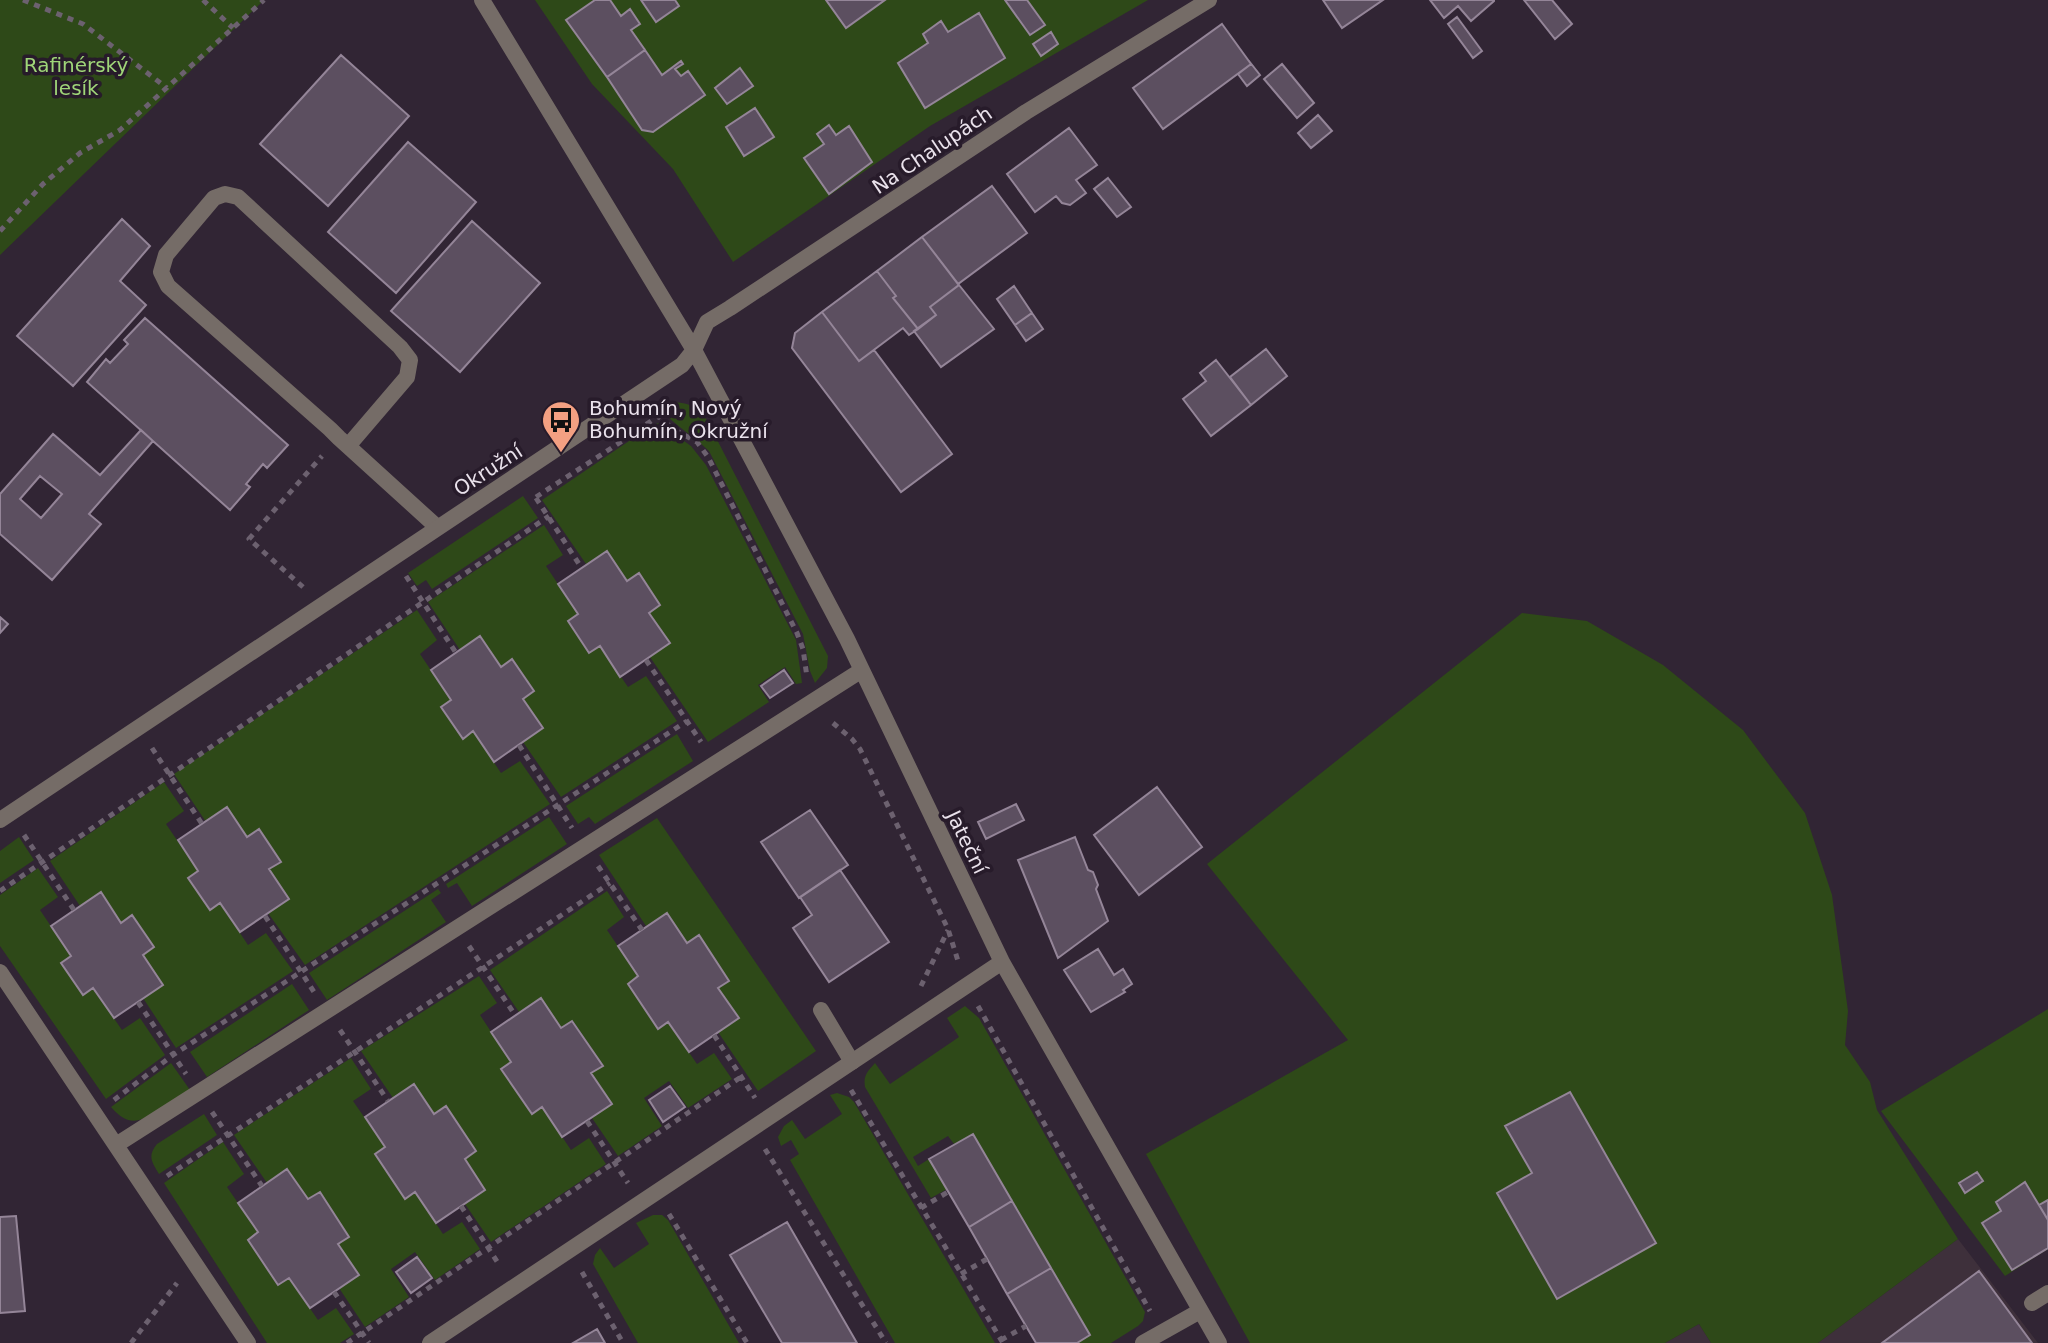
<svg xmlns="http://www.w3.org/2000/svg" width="2048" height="1343" font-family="'DejaVu Sans',sans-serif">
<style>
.industrial{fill:#3e303b}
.green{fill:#2e4918}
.building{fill:#5c4f60;stroke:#948598;stroke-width:2;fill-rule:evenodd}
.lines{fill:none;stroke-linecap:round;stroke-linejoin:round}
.path{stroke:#6c616f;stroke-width:5;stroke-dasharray:6 6;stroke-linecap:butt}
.service{stroke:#756c67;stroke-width:16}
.minor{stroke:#756c67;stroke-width:16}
.labels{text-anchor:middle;stroke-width:7;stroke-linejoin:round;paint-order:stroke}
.park-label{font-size:20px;fill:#9fd578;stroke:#271b2a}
.street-label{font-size:20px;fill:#eae2ec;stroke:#271b2a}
.poi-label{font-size:20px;fill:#eae2ec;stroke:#271b2a;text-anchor:start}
</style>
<rect width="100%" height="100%" fill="#312534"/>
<path class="industrial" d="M1958 1239 2038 1343H1818Z
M1699 1324 1711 1343H1665Z"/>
<path class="green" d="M0 0H264L0 255Z
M535 0H1148L930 126 733 262 673 169 592 84Z
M671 402C689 403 699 406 708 422L828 656 827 668 815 683 810 671 803 634 709 451C693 436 674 424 658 408Z
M659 423 691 446 706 465 796 640 802 683 796 684 785 667 758 685 769 702 708 742 650 657 669 643 649 613 660 605 639 574 627 581 607 551 586 564 542 500 632 439 649 426Z
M523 496 538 518 432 589 426 580 417 586 408 573Z
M544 525 563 555 546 566 578 614 568 621 589 653 600 646 628 687 646 676 677 721 561 797 523 742 543 728 523 699 534 690 513 659 501 667 480 637 460 650 428 602Z
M417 610 437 640 420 654 451 700 441 707 463 738 473 731 501 773 520 761 550 804 305 965 268 913 289 899 269 869 281 861 259 830 247 837 227 808 206 822 174 774Z
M1522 613 1587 621 1663 665 1743 730 1805 813 1832 895 1848 1011 1845 1045 1870 1082 1877 1110 1958 1239 1818 1343H1711L1699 1324 1665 1343H1250L1146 1154 1348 1040 1207 864Z
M677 734 693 761 595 824 589 817 578 824 566 806Z
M164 782 184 811 166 824 198 871 188 878 220 903 248 945 266 933 293 971 176 1048 143 998 163 985 143 955 154 947 132 915 121 923 101 893 80 906 50 861Z
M549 817 567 844 472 906 457 883 448 888 446 884Z
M657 818 816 1051 758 1091 718 1032 738 1018 718 988 729 980 699 936 687 943 667 913 646 926 599 855Z
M19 837 34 860 0 883V851Z
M38 868 58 897 40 910 71 956 61 963 82 994 93 988 122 1030 140 1018 165 1055 106 1099 0 946V895Z
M438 889 441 893 431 900 446 922 327 1000 309 973Z
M607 891 624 917 607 930 638 976 628 984 668 1022 697 1064 714 1053 732 1079 688 1108 669 1081 644 1098 662 1126 618 1156 592 1118 612 1104 591 1073 603 1065 573 1021 561 1028 540 998 519 1012 490 970Z
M479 976 497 1003 480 1015 511 1062 501 1069 531 1113 542 1107 571 1150 589 1138 606 1164 491 1242 465 1204 484 1190 465 1159 476 1151 446 1107 434 1114 414 1084 393 1098 361 1051Z
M292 984 309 1010 207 1077 190 1052Z
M965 1006 979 1018 1145 1312 1143 1321 1138 1326 1111 1343H1077L1090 1335 971 1135 954 1144 948 1136 913 1157 918 1166 929 1159 947 1189 931 1198 865 1087C863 1075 868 1071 875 1063L890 1084 959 1037 947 1018Z
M2048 1009V1249L2005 1276 1881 1111Z
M351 1058 371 1089 353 1101 385 1147 375 1154 405 1199 415 1192 443 1234 462 1222 480 1249 435 1280 415 1252 391 1269 409 1297 365 1327 339 1288 338 1244 349 1237 320 1193 308 1199 287 1169 267 1183 234 1135Z
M171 1063 190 1090C181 1096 171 1102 162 1108 141 1121 130 1129 111 1107Z
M837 1093 849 1097 854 1102 995 1343H895L790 1160 799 1154 791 1140 781 1146 778 1137 784 1126 792 1120 805 1139 842 1114 830 1095Z
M204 1114 217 1135 159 1174C152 1162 147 1156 157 1144Z
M223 1142 244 1174 227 1187 258 1232 248 1240 278 1285 289 1278 318 1320 336 1308 354 1334 340 1343H267L164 1183Z
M653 1215H662L668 1220 739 1343H638L593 1264 595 1255 600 1248 614 1268 649 1244 636 1223Z"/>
<path class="building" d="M595 0H610L621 16 630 9 640 24 631 30 645 50 607 77 566 20Z
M641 0H675L679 6 656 22Z
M826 0H885L846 28Z
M1005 0H1027L1045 25 1030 35Z
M1323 0H1383L1342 28Z
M1430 0H1494V1L1471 21 1458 6 1444 18Z
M1524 0H1552L1572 24 1555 39Z
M979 13 1005 58 925 108 898 63 928 43 923 34 941 21 948 32Z
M1457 17 1482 51 1473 58 1448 24Z
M1222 24 1251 64 1163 129 1133 88Z
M1051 32 1058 44 1041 56 1033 44Z
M645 50 662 75 681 61 683 64 675 69 681 76 688 71 705 95 653 132 642 130 607 77Z
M341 55 409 116 328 206 260 144Z
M1249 61 1260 75 1247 86 1238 74 1251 64Z
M1282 64 1314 103 1297 118 1264 79Z
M740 68 753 86 727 104 715 88Z
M755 108 774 137 744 156 726 127Z
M1318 115 1332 131 1311 148 1298 133Z
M829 125 836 135 849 126 872 162 829 194 804 158 824 144 817 134Z
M1069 128 1097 165 1076 180 1086 193 1070 205 1062 203 1056 196 1035 212 1007 174Z
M408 142 476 202 396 293 328 232Z
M1108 178 1131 207 1117 217 1094 189Z
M992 186 1027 233 958 284 922 237Z
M122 219 150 246 120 281 146 305 73 386 17 336Z
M472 221 540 283 460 372 391 311Z
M922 237 959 285 930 307 936 315 918 329 893 298 896 296 877 271Z
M877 271 896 296 893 298 918 329 909 335 903 328 859 361 822 312Z
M959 285 994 329 941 367 914 331 936 315 930 307Z
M1014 286 1032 313 1015 325 997 299Z
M822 312 859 361 874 350 952 454 901 492 792 348 795 333Z
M1032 313 1043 329 1026 341 1015 325Z
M145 318 288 445 267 468 263 464 246 484 250 487 230 510 87 382 106 359 110 363 128 344 124 340Z
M1266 349 1287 376 1251 405 1230 377Z
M1216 360 1251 405 1211 436 1183 399 1206 381 1200 373Z
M141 430 153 441 89 514 101 524 52 580 0 534V494L53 434 100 475ZM40 476 62 494 41 518 20 499Z
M607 551 627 581 639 573 660 605 649 613 670 643 620 677 600 646 589 653 568 621 578 614 558 584Z
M0 617 8 624 0 633Z
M480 636 501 667 512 659 534 691 523 699 543 728 494 762 473 731 463 739 441 707 451 700 431 670Z
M784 670 793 683 770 698 761 686Z
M1157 787 1202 847 1139 895 1094 835Z
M1016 804 1024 820 986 839 978 822Z
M227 807 247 837 259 829 281 862 269 869 289 899 240 932 220 903 210 910 188 878 198 871 178 840Z
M810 810 848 865 799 898 761 842Z
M1075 837 1088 870 1093 872 1098 885 1096 889 1108 921 1058 958 1018 860Z
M840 870 889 942 829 982 793 928 812 915 800 897Z
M101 892 121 923 132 915 154 947 143 955 163 985 114 1018 93 988 83 995 61 963 71 956 51 926Z
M667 913 687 943 699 935 729 981 718 988 739 1018 689 1052 668 1022 658 1029 628 984 638 976 618 946Z
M1098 949 1114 975 1123 969 1132 984 1123 990 1125 992 1091 1012 1064 970Z
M541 998 561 1028 572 1021 603 1066 591 1073 612 1104 562 1137 542 1107 532 1114 501 1069 511 1062 491 1032Z
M414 1084 434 1114 446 1106 476 1151 465 1159 485 1190 436 1223 415 1192 405 1199 375 1154 385 1147 365 1117Z
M670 1086 685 1107 663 1122 649 1100Z
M1570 1092 1656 1243 1557 1299 1497 1193 1532 1173 1505 1126Z
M973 1134 1012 1201 969 1227 929 1159Z
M287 1169 308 1199 320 1192 349 1237 338 1244 359 1275 310 1308 289 1278 278 1285 248 1240 258 1232 238 1203Z
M1977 1172 1983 1181 1965 1193 1959 1183Z
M2025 1182 2048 1220V1248L2012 1270 1982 1223 2001 1211 1996 1202Z
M2048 1200V1220L2039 1205Z
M1012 1201 1051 1268 1007 1294 969 1227Z
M16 1216 25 1311 0 1313V1217Z
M787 1222 857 1343H782L730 1255Z
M417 1257 432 1278 411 1293 396 1272Z
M1051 1268 1090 1335 1077 1343H1036L1007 1294Z
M1979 1271 2032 1343H1882Z
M597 1329 605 1343H573Z"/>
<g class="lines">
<path class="path" d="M23 0 83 24 167 88
M203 0 233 28
M0 231 43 184 80 153 120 130 264 0
M536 497 630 436 658 416 673 429 697 442 708 457 797 633 803 649 807 677
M536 498 581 567
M406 576 456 653
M303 587 249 539 322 456
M646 660 701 742
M833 723 852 739 860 749 948 929 958 961
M519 745 572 828
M152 748 202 824
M24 835 74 910
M598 866 642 930
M0 891 549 516
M265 916 314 992
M469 946 515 1015
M921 986 948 930
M138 1002 186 1074
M978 1006 1150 1311
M340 1030 388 1101
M714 1035 755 1098
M851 1090 1003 1343
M114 1100 173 1055 687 721
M212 1112 262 1186
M587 1121 628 1183
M765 1149 886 1343
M167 1176 610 883
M461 1206 500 1266
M921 1208 948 1192
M669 1214 747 1343
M582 1272 623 1343
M961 1274 987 1259
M334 1292 369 1343
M1001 1340 1026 1326
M131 1343 177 1283
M347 1343 741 1077"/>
<path class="service" d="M348 446 407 377 410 360 400 347 238 197 225 194 214 198 166 255 161 272 168 286 330 429 339 438 437 527
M821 1010 852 1062"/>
<path class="minor" d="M482 0 694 350 847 639 1002 962 1219 1343
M0 820 682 365 694 350 707 322 730 308 1026 112 1209 0
M0 972 248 1343
M116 1145 862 670
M2032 1303 2048 1293
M430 1343 1002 962
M1143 1343 1200 1311"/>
</g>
<defs>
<symbol id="bus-pin" viewBox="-11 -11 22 30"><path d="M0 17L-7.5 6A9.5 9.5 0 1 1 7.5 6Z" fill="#f3a082" stroke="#271b2a"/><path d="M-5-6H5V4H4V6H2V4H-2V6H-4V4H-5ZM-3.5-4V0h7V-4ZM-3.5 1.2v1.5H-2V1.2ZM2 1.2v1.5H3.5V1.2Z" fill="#111"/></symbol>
</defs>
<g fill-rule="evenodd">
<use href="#bus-pin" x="539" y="398" width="44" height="60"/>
</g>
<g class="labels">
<g class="park-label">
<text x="76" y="72">Rafinérský<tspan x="76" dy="23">lesík</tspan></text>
</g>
<g class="street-label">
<text transform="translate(932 150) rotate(-34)" y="7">Na Chalupách</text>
<text transform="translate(488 470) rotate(-33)" y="7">Okružní</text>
<text transform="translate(967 842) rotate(64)" y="7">Jateční</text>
</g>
<g class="poi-label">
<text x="589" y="415">Bohumín, Nový<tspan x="589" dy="23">Bohumín, Okružní</tspan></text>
</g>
</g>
</svg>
